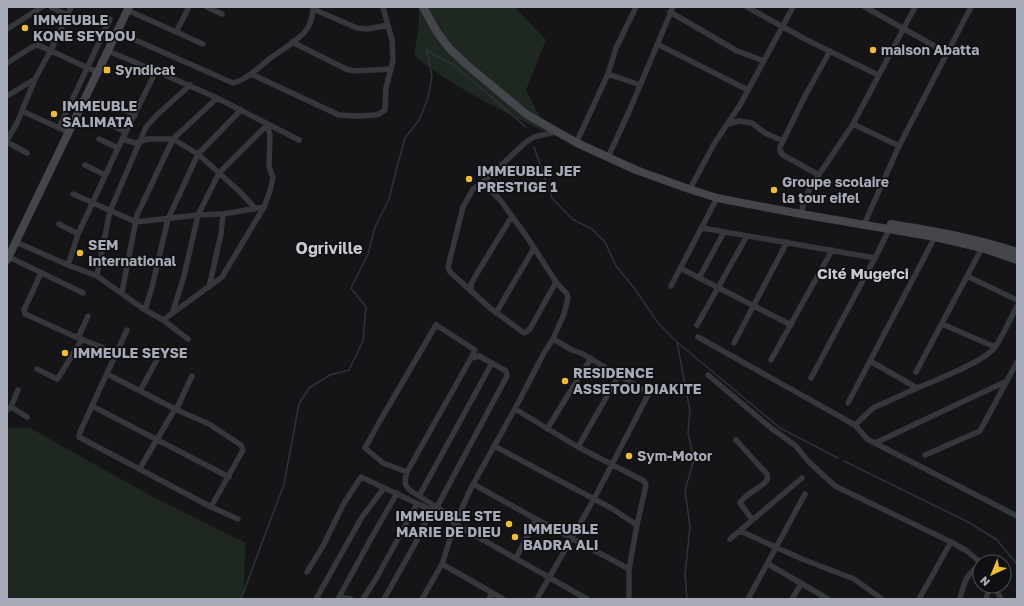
<svg xmlns="http://www.w3.org/2000/svg" width="1024" height="606" font-family="'Golos Text',sans-serif">
<style>
.green{fill:#1f2721}
.lines{fill:none;stroke-linecap:round;stroke-linejoin:round}
.stream{stroke:#2c333b;stroke-width:1.5}
.street{stroke:#36373c;stroke-width:5.5}
.secondary{stroke:#44464c;stroke-width:8}
.poi-dot{fill:#efbe35;stroke:#101012;stroke-width:1.5}
.labels{text-anchor:middle;stroke-width:3.5;stroke-linejoin:round;paint-order:stroke}
.poi-label{font-size:14px;font-weight:bold;fill:#a7abb7;stroke:#101012;text-anchor:start}
.neighbourhood-label{font-size:15px;font-weight:bold;fill:#c8cad3;stroke:#101012}
.quarter-label{font-size:16px;font-weight:bold;fill:#c8cad3;stroke:#101012}
</style>
<rect width="100%" height="100%" fill="#151517"/>
<path class="green" d="M419 7H515L546 40 526 90 548 133C502 111 455 88 414 56L419 22Z
M7 428H30L153 497 246 543 243 599H7Z"/>
<g class="lines">
<path class="stream" d="M428 47 427 51 454 65 526 127
M534 147 552 198 572 219 592 229 605 242 616 266 635 289 658 323 677 342 780 428 838 458
M677 342 690 411 688 433 694 460 685 490 690 527 685 575 687 599
M844 461 970 523 997 540 1017 564
M241 599 284 484 299 404 309 388 330 375 349 370 363 341 366 307 351 288 368 254 375 227 389 199 397 167 405 138 419 120 428 98 432 76 427 51"/>
<path class="street" d="M51 7 67 15
M207 7 222 14
M747 7 805 39 878 75
M865 7 947 53
M313 9 357 28 368 29 388 25
M127 10 203 44
M670 12 737 51 764 61
M7 29 42 7
M117 32 233 83C248 79 260 66 272 57 282 50 295 42 304 33 311 25 313 17 313 7
M176 32 189 7
M292 42 346 69 354 71 391 69
M657 44 748 90
M108 51 156 71 217 98 299 140
M7 63 32 47 38 45 97 72
M251 74 339 115 357 116 375 115 379 114 385 110 386 88 393 60 392 40 383 7
M608 74 640 85
M7 96 35 79
M116 105 135 115
M22 111 68 132
M107 123 126 132
M728 124 739 121 752 123 765 133 783 141
M59 128 110 19
M555 132 534 137 526 142 483 182 473 189 463 207 448 267 450 272 490 308 524 333 526 332 530 329 556 282
M99 139 118 148
M122 139 135 143 148 139H173L198 154 238 190 255 208
M578 139 608 74 616 48 636 7
M7 140 17 123 35 79 51 50 71 7
M7 142 27 153
M899 146 853 124 915 7
M610 153 631 107 673 7
M85 165 105 175
M819 175 783 155 780 151V147L805 96 830 51
M483 182 501 201 527 237 556 282 567 294 568 298 564 314 553 339 544 353 518 403 471 488 455 524 587 599
M692 185 714 144 740 105 793 7
M73 194 136 222 198 215 223 214 264 207
M802 210 804 202 810 188 853 124
M866 220 899 146 971 7
M59 224 78 234
M702 228 875 258
M16 242 68 265 97 276 145 310 163 320 188 339
M9 257 83 293
M68 265 78 234 118 148 156 71
M680 268 791 325
M41 273 24 310 25 314 78 338 117 353
M97 276 110 211 146 127 157 115 190 85
M967 276 1017 300
M699 278 724 232
M671 286 717 198
M209 287 221 234 223 214
M471 291V284L476 275 512 216
M122 292 137 215 173 139 217 98
M145 310 152 287 168 219 198 154 241 110
M173 311 184 276 198 215 219 173 268 124
M496 313 534 248
M163 320 222 277 264 207 270 191 273 178 269 167 270 134 267 125
M942 324 995 347
M697 325 747 236
M127 330 80 432 79 437 211 507 238 519
M698 337 855 425 867 439 1017 516
M78 338 88 316
M734 343 787 242
M771 360 832 250
M37 369 57 379 60 375 82 339
M916 372 982 248
M107 374 175 409 209 424 241 445 243 450 211 507
M708 375 771 428 796 446 808 461 835 486 951 542
M811 378 875 258 891 226
M917 388C934 381 986 361 995 347 1004 334 1010 319 1017 306
M140 391 159 356
M848 403 935 237
M92 406 229 477
M11 407 27 417
M515 409 578 447 644 481 646 485 637 525
M7 410 11 407 18 390
M176 410 192 376
M855 425 873 408 917 388 870 361
M547 429 591 358
M736 440 767 474C767 477 768 478 767 480 762 488 745 493 740 503L752 519
M875 443 1007 381
M494 446 611 508 637 525 629 569V599
M578 447 619 375
M925 455 980 431 1017 362
M140 468 175 409
M407 472 383 463 365 448 381 419 436 325 475 350 471 358 407 472C404 481 404 485 411 491L446 513 455 524 442 564 422 599
M473 484 536 519 516 558
M419 496 492 363
M437 507 507 376 506 371 479 356 471 358
M536 519 629 569
M740 531 802 559 854 579 882 599
M730 539 802 478
M442 564 503 599
M768 564 828 599
M307 572 323 546 343 505 361 477 448 518
M994 586 1001 599
M339 597 351 599
M316 599 362 517 384 488
M338 599 368 544 397 493
M363 599 377 577 417 504
M384 599 415 544 431 510
M489 599 492 592
M537 599 594 499 649 393 581 353 572 350 553 339
M748 599 805 494
M792 599 801 584
M919 599 951 542 967 551 980 562
M960 599C964 581 966 576 980 564
M986 599 990 586"/>
<path class="secondary" d="M423 7 437 32 449 48 467 65 526 114 577 143 636 170 686 188 717 198 801 214 935 237 982 248 1017 260
M891 224C934 231 976 238 1017 252
M7 260 129 7"/>
</g>
<g class="poi-dot">
<circle cx="25" cy="28" r="4"/>
<circle cx="873" cy="50" r="4"/>
<rect x="103" y="66" width="8" height="8" rx="2"/>
<circle cx="54" cy="114" r="4"/>
<circle cx="469" cy="179" r="4"/>
<circle cx="774" cy="190" r="4"/>
<circle cx="80" cy="253" r="4"/>
<circle cx="65" cy="353" r="4"/>
<circle cx="565" cy="381" r="4"/>
<circle cx="629" cy="456" r="4"/>
<circle cx="509" cy="524" r="4"/>
<circle cx="515" cy="537" r="4"/>
</g>
<g class="labels">
<g class="poi-label">
<text x="33" y="25">IMMEUBLE<tspan x="33" dy="16">KONE SEYDOU</tspan></text>
<text x="881" y="55">maison Abatta</text>
<text x="115" y="75">Syndicat</text>
<text x="62" y="111">IMMEUBLE<tspan x="62" dy="16">SALIMATA</tspan></text>
<text x="477" y="176">IMMEUBLE JEF<tspan x="477" dy="16">PRESTIGE 1</tspan></text>
<text x="782" y="187">Groupe scolaire<tspan x="782" dy="16">la tour eifel</tspan></text>
<text x="88" y="250">SEM<tspan x="88" dy="16">International</tspan></text>
<text x="73" y="358">IMMEULE SEYSE</text>
<text x="573" y="378">RESIDENCE<tspan x="573" dy="16">ASSETOU DIAKITE</tspan></text>
<text x="637" y="461">Sym-Motor</text>
<text x="501" y="521" text-anchor="end">IMMEUBLE STE<tspan x="501" dy="16">MARIE DE DIEU</tspan></text>
<text x="523" y="534">IMMEUBLE<tspan x="523" dy="16">BADRA ALI</tspan></text>
</g>
<g class="neighbourhood-label">
<text x="863" y="279">Cité Mugefci</text>
</g>
<g class="quarter-label">
<text x="329" y="254">Ogriville</text>
</g>
</g>
<rect width="1024" height="606" fill="none" stroke="#a7abb7" stroke-width="16"/>
<g transform="translate(992 574) rotate(224)"><circle r="19" fill="#101012" stroke="#4c4e54"/>
<path d="M0-3L7 15L0 10L-7 15Z" fill="#efbe35"/>
<text y="-6" font-size="11" font-weight="bold" text-anchor="middle" fill="#a7abb7">N</text>
</g>
</svg>
